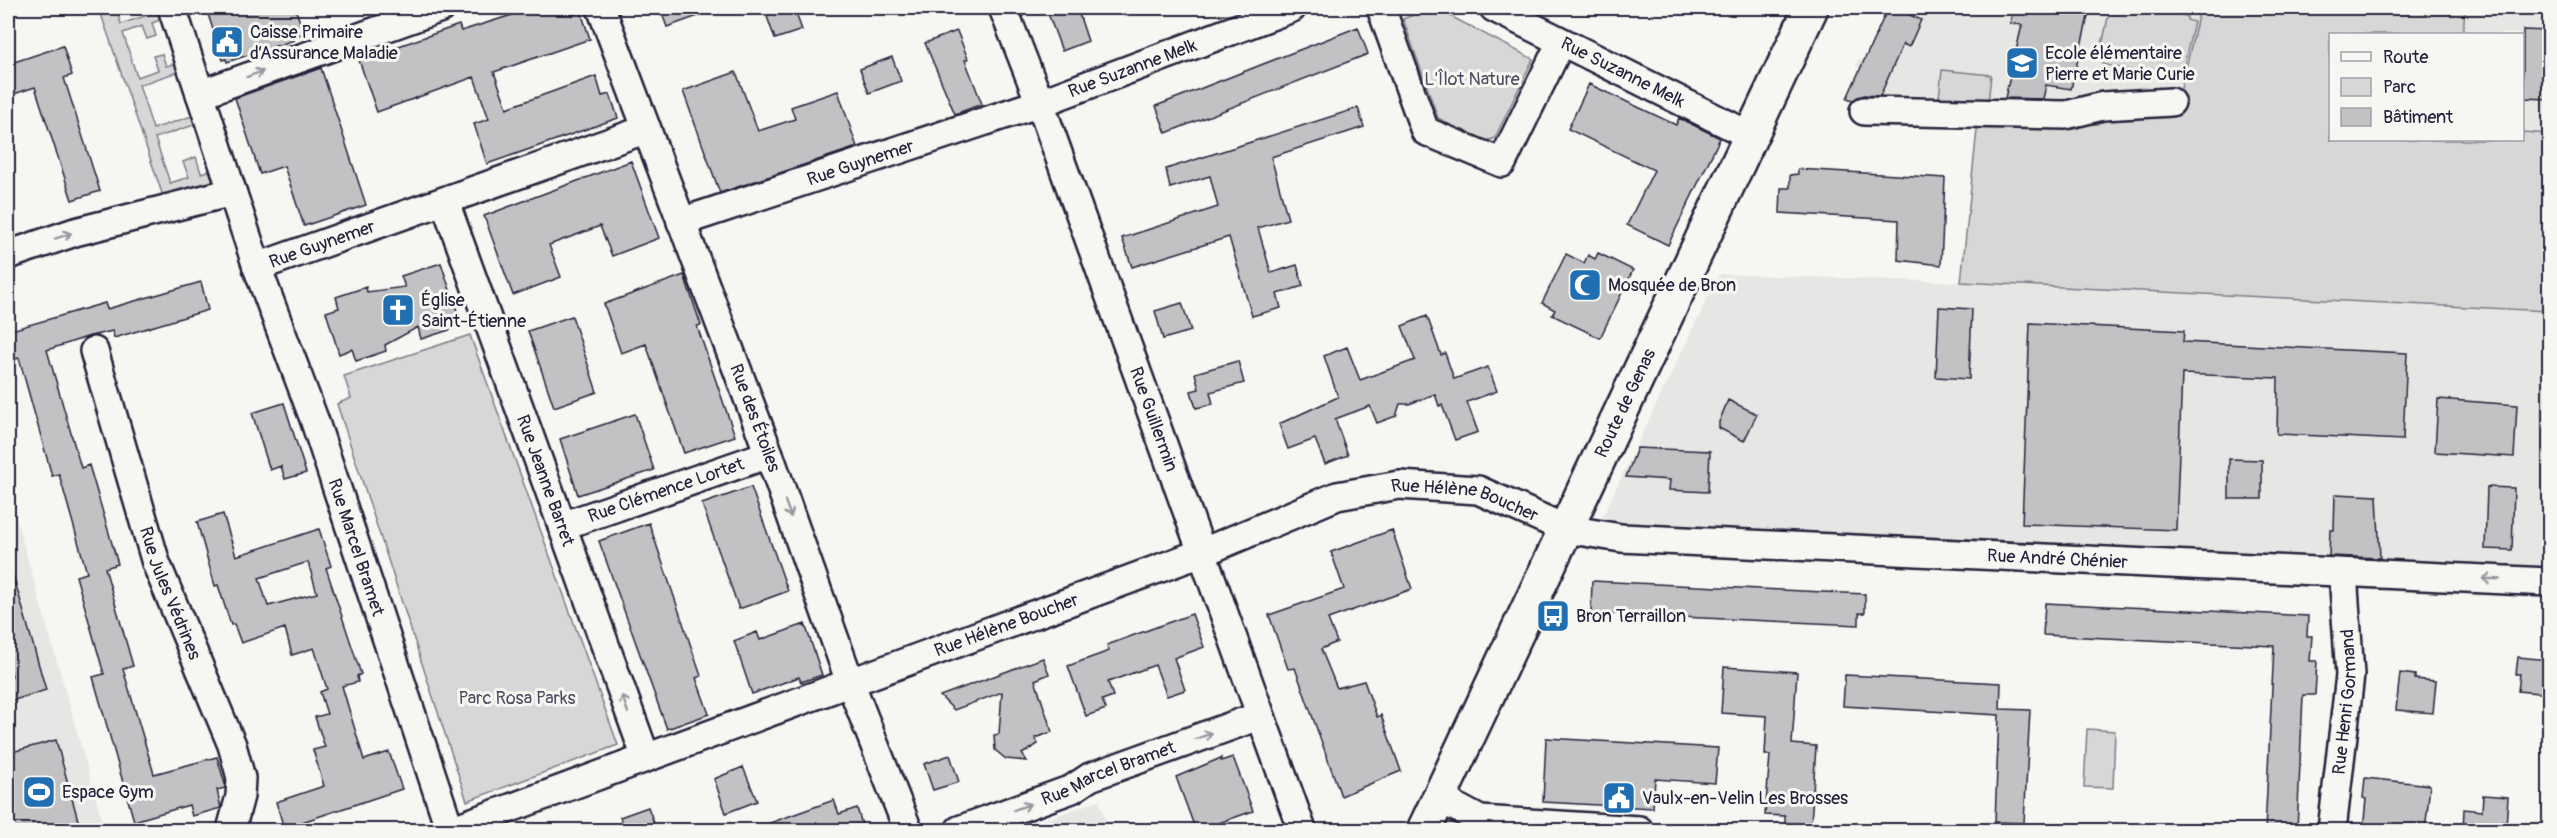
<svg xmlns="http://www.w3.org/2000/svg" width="2557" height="838" font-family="Pangolin,sans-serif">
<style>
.built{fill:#e6e6e4}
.green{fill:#d7d7d7;stroke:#7c7c89;stroke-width:1.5}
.building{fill:#c2c2c4;stroke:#22223b;stroke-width:1.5;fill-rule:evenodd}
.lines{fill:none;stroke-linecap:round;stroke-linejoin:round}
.minor-casing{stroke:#22223b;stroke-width:32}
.major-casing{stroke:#22223b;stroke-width:38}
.minor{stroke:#f6f6f2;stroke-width:27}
.major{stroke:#f6f6f2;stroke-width:33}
.oneway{stroke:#9797a0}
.labels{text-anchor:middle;stroke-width:6;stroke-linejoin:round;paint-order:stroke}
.poi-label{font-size:18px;fill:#22223b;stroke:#f6f6f2;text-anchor:start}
.street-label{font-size:18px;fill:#22223b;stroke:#f6f6f2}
.park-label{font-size:18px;fill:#4f4f62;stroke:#f6f6f2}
</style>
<rect width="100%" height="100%" fill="#f6f6f2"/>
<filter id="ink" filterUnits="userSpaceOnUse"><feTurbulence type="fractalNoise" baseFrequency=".0167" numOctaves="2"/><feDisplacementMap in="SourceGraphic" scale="12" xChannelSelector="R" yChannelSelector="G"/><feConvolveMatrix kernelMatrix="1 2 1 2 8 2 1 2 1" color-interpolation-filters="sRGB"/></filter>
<g filter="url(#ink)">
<path class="built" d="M1888 8H2200L2175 114 2101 112 2099 124 1864 116V105L1847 98 1860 68 1856 66 1858 59 1863 61Z
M2465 8H2549V134L2523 132 2522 34H2463Z
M1719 274 1961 282 2549 311V599L1586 551Z
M12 504 105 830H8V506Z
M1099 800 1109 830H1018L1080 807Z"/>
<path class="green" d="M99 8H116L121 24 163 10 165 18 152 23 156 36 147 39 142 26 123 33 137 77 158 70 153 56 162 54 166 66 180 62 183 70 139 85 153 129 198 114 200 123 155 138 170 183 189 177 183 162 196 157 201 173 215 169 216 178 211 183 165 202Z
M1430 8H1435L1533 59 1495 138C1479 148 1453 126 1438 118L1403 19Z
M2110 8H2151V12H2154L2155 9 2187 16V20L2194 22 2181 78 2174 77 2173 79 2141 72V69L2138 68 2137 72 2102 64 2103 60 2099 59Z
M2200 8H2465L2463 34H2330V140H2522L2523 132 2549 134V311L1961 282 1978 120 2098 124 2101 111 2175 114Z
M1942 70 1991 75 1988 103 1939 98Z
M470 335 618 745 467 801 337 404 351 398 344 376Z
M2087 729 2115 731 2113 788 2084 787Z"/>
<path class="building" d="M206 8H295L304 33 293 37 294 40 227 62 226 59 223 60Z
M534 8H570L572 15 581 12 590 39 494 72 507 108 596 76 602 96 610 94 618 118 487 164 474 124 489 119 474 77 377 112 359 60 459 25 461 31Z
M660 8H715V10L667 27Z
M764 8H794L802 30 775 39Z
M1046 8H1077L1088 41 1062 51Z
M1888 8H1894L1921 20 1909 47 1903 44 1880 96 1864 95 1853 100 1847 98Z
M2014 8H2090L2071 89 2046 85 2043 99 2005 98 2022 25 2010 23Z
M1358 27 1368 54 1166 133 1156 106Z
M2523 30 2550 31V99L2523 98Z
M957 31 968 59 965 60 982 104 955 114 925 43Z
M63 46 72 75 64 78 100 191 72 200 35 87 8 96V64Z
M892 57 901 81 869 93 860 69Z
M321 68 366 205 304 226 284 166 260 174 235 98Z
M736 72 758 131 795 119 791 107 838 91 857 147 720 193 683 91Z
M1589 84 1676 125 1679 118 1720 138 1668 245 1627 225 1654 170 1568 129Z
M1358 108 1364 127 1271 157 1288 219 1258 228 1271 273 1297 265 1303 286 1277 294 1281 308 1252 316 1229 237 1132 267 1122 238 1218 207 1210 176 1170 188 1166 169Z
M631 161 659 238 612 256 600 226 549 245 561 277 513 295 484 216Z
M1798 169 1945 178 1941 265 1898 260 1899 220 1780 213 1781 188H1790V175L1798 174Z
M1598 253 1633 270 1600 338 1552 315 1555 310 1542 303 1566 254 1584 263 1588 255 1595 259Z
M441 263 462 326 421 339 418 327 385 345 386 351 356 361 352 349 339 354 326 312 339 308 336 297 366 287 367 292 405 287 401 276Z
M684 275 701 325 697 326 735 436 684 453 646 344 621 353 604 304Z
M201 282 208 310 114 338 113 331 90 336 47 350 81 468 89 465 118 564 105 568 133 666 123 669 154 774 217 757 225 784V788L217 790 221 808 192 816 189 805 134 821 93 677 104 674 76 576 87 573 59 474 52 476 19 358 8 361V331L105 303 107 309Z
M1182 303 1191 331 1163 339 1155 311Z
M1939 307 1972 309 1969 379 1936 377Z
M572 316 597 392 554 407 528 331Z
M1427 316 1441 355 1445 353 1454 379 1488 367 1497 391 1467 402 1478 432 1455 440 1442 405 1439 406 1435 394 1409 404H1400L1396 416 1377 423 1370 406 1335 419 1348 455 1325 464 1315 439 1288 449 1279 424 1338 397 1324 356 1347 347 1360 380 1415 360 1402 326Z
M2030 323 2184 331 2183 342 2407 353 2403 440 2277 434 2278 378 2182 374 2176 530 2022 524Z
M1238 361 1244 383 1210 392 1213 404 1196 408 1191 391 1199 389 1195 373Z
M2438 399 2517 405 2514 457 2435 452Z
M1728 400 1757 414 1744 441 1719 428V422Z
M284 403 306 473 285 479 281 466 270 470 252 413Z
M635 414 654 470 578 495 560 439Z
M1637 448 1710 451 1708 492 1669 490 1670 480 1626 477Z
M2229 459 2262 460V499H2229Z
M751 487 788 591 739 609 702 504Z
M2487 487 2514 488 2512 550 2485 549Z
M2335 494 2377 496 2380 558 2329 556 2330 530H2334Z
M223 514 236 556 319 529 331 566 326 568 361 674 357 676 358 682 342 686 364 760 389 752 402 789 284 828 276 802 324 786 313 750 325 747 315 717 327 714 320 692 327 689 314 648 292 655 285 628 241 643 234 624 231 625 218 585 215 586 197 522ZM308 562 317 593 268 606 259 578Z
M649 523 701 676 696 678 709 714 667 729 599 541Z
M1392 530 1412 589 1328 619 1337 642 1321 649 1337 688 1364 681 1377 717 1381 715 1401 771 1341 796 1295 668 1288 669 1269 615 1344 589 1331 552Z
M12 571 46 690 8 702V677L12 676 8 662V572Z
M1592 581 1865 594V613H1859V625L1591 613Z
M2045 603 2308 616 2307 636H2312L2310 661H2317L2315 695H2303L2297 831H2265L2274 646 2043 635Z
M1192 614 1204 647 1174 658 1185 690 1167 696 1155 665 1108 682 1113 696 1102 700 1106 709 1086 716 1068 666 1109 651 1107 645Z
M805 624 822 675 801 682 799 677 752 694 734 641 757 632 760 640Z
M2518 657 2550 660V694L2518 691 2520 674H2516Z
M1043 658 1049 674 1035 680 1052 732 1035 738 1038 744 1022 754 1027 761 1006 759 995 750 994 735 999 734 1002 692 954 710 940 696Z
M1724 667 1797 672 1792 744 1816 746 1811 824 1785 823V816L1765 815 1770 755H1765L1767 716 1721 713Z
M2400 673 2415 675V679L2436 681 2433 713 2396 710Z
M1845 675 2001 683 2000 709 2030 710 2024 823 1995 822 1999 715 1843 706Z
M1546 738 1718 748 1715 783 1655 779 1653 808 1543 802Z
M56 740 81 831H8V753Z
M950 755 959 782 933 790 924 764Z
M1233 757 1253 811 1196 831 1176 777 1221 758V761Z
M743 767 757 801 726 813 714 779Z
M2365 778 2430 785 2425 831H2363L2366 799 2363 798Z
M2483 795 2508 797 2506 827 2482 825 2481 831H2463L2464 809 2482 811Z
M834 800 839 814 857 808 864 831H756V828Z
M648 807 657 831H624L620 817Z"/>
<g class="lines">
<defs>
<g id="minor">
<path id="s1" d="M172 8 257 267 314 419 450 830"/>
<path id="s2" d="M601 8 769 454 850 682 908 830"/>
<path id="s3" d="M1003 8 1040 103 1302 830"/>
<path d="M1381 8 1425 131 1502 163 1561 42"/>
<path id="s4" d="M1494 8 1751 136"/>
<path d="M200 94 441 8"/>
<path d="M1864 111 2066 115 2103 106 2171 102"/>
<path id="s5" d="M445 202 646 758"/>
<path id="s6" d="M681 222 1040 103 1292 8"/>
<path d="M8 255 75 232 232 192"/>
<path id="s7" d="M257 267 647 129"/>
<path id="s8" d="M94 351 156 563 232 745 241 778 240 796 231 830"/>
<path id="s9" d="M562 526 769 454"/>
<path d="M1439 798 1480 820 1639 830"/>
<path id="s10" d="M451 830 1201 553 1337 496 1399 485 1478 490 1566 529 1621 538 2550 582"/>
<path id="s11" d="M959 830 1072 789 1090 777 1259 716"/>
<path id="s12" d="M2332 830 2350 675 2343 573"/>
</g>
<g id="major">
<path id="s13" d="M1424 830 1811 8"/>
</g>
</defs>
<use href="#minor" class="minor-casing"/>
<use href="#major" class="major-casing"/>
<use href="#minor" class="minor"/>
<use href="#major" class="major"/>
</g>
<defs><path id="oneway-shaft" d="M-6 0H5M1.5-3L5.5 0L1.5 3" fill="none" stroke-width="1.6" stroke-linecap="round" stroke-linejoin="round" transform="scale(1.5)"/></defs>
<g class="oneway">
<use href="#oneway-shaft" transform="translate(255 74) rotate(-20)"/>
<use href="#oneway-shaft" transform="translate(63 236) rotate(-19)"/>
<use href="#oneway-shaft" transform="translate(788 509) rotate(70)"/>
<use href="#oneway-shaft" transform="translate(2491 579) rotate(-178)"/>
<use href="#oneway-shaft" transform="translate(625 704) rotate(-109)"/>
<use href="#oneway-shaft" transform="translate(1204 736) rotate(-20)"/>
<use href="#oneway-shaft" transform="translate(1022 807) rotate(-20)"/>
</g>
</g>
<defs>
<symbol id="civic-square" viewBox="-11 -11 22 22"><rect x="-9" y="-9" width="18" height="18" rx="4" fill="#1f6fb2" stroke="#f6f6f2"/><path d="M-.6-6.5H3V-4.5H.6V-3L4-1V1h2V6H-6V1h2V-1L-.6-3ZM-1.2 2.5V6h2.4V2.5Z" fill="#fff"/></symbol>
<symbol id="school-square" viewBox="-11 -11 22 22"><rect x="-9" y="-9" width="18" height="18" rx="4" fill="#1f6fb2" stroke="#f6f6f2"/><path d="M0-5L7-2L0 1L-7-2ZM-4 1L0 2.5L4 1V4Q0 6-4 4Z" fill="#fff"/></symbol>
<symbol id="mosque-square" viewBox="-11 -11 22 22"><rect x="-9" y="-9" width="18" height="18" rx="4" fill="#1f6fb2" stroke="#f6f6f2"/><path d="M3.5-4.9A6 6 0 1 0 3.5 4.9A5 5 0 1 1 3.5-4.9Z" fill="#fff"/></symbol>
<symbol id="church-square" viewBox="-11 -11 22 22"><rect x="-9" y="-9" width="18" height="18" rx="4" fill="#1f6fb2" stroke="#f6f6f2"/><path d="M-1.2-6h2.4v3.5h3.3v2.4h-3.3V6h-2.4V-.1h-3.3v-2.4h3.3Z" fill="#fff"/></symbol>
<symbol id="bus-square" viewBox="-11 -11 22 22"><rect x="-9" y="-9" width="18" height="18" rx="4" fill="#1f6fb2" stroke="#f6f6f2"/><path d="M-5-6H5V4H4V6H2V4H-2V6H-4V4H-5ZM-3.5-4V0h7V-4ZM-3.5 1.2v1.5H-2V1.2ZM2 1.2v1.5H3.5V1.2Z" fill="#fff"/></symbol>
<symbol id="stadium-square" viewBox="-11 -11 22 22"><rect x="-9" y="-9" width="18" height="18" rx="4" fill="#1f6fb2" stroke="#f6f6f2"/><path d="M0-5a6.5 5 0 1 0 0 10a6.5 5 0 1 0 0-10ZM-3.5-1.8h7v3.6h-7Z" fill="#fff"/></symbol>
</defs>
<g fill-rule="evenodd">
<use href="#civic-square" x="208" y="23" width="38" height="38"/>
<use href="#school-square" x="2003" y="44" width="38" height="38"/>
<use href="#mosque-square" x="1566" y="266" width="38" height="38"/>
<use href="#church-square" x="379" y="291" width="38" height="38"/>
<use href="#bus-square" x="1534" y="597" width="38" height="38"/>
<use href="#stadium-square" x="20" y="773" width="38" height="38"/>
<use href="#civic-square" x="1600" y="779" width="38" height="38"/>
</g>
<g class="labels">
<g class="poi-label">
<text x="250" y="38">Caisse Primaire<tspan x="250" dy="21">d’Assurance Maladie</tspan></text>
<text x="2045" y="59">Ecole élémentaire<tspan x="2045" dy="21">Pierre et Marie Curie</tspan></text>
<text x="1608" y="291">Mosquée de Bron</text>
<text x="421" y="306">Église<tspan x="421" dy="21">Saint-Étienne</tspan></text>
<text x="1576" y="622">Bron Terraillon</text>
<text x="62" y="798">Espace Gym</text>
<text x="1642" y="804">Vaulx-en-Velin Les Brosses</text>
</g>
<g class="street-label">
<text dy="6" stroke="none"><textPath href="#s6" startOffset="477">Rue Suzanne Melk</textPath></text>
<text dy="6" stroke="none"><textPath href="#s4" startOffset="144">Rue Suzanne Melk</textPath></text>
<text dy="6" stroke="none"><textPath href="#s6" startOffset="189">Rue Guynemer</textPath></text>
<text dy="6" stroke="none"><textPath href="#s7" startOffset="69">Rue Guynemer</textPath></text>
<text dy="6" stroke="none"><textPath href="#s13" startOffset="472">Route de Genas</textPath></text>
<text dy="6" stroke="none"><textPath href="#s2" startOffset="438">Rue des Étoiles</textPath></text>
<text dy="6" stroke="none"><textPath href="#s3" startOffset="438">Rue Guillermin</textPath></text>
<text dy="6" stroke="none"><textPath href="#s5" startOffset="296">Rue Jeanne Barret</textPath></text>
<text dy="6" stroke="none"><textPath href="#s9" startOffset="110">Rue Clémence Lortet</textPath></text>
<text dy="6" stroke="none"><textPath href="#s10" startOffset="1078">Rue Hélène Boucher</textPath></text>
<text dy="6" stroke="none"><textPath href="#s1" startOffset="570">Rue Marcel Bramet</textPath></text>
<text dy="6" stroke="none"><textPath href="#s10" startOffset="1678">Rue André Chénier</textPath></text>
<text dy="6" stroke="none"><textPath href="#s8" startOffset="254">Rue Jules Védrines</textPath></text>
<text dy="6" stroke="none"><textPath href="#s10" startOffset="592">Rue Hélène Boucher</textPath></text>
<text dy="6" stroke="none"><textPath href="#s12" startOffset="129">Rue Henri Gormand</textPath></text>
<text dy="6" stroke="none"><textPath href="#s11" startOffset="160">Rue Marcel Bramet</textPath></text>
</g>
<g class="park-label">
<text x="1472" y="85">L'Îlot Nature</text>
<text x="517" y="704">Parc Rosa Parks</text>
</g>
</g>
<rect width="2557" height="838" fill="none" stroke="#f6f6f2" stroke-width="30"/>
<rect x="15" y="15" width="2527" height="808" fill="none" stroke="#22223b" stroke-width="2" filter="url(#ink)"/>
<rect x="2329" y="33" width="195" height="108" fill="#f6f6f2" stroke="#a1a1a9" stroke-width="1.5"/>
<rect x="2341" y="52" width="30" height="9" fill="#f6f6f2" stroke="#a1a1a9" stroke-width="1.5"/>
<text x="2383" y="63" font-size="18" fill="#22223b">Route</text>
<rect x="2341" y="78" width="30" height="18" fill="#d7d7d7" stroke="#a1a1a9" stroke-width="1.5"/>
<text x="2383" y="93" font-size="18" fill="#22223b">Parc</text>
<rect x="2341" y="108" width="30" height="18" fill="#c2c2c4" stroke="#a1a1a9" stroke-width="1.5"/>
<text x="2383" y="123" font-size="18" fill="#22223b">Bâtiment</text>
</svg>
